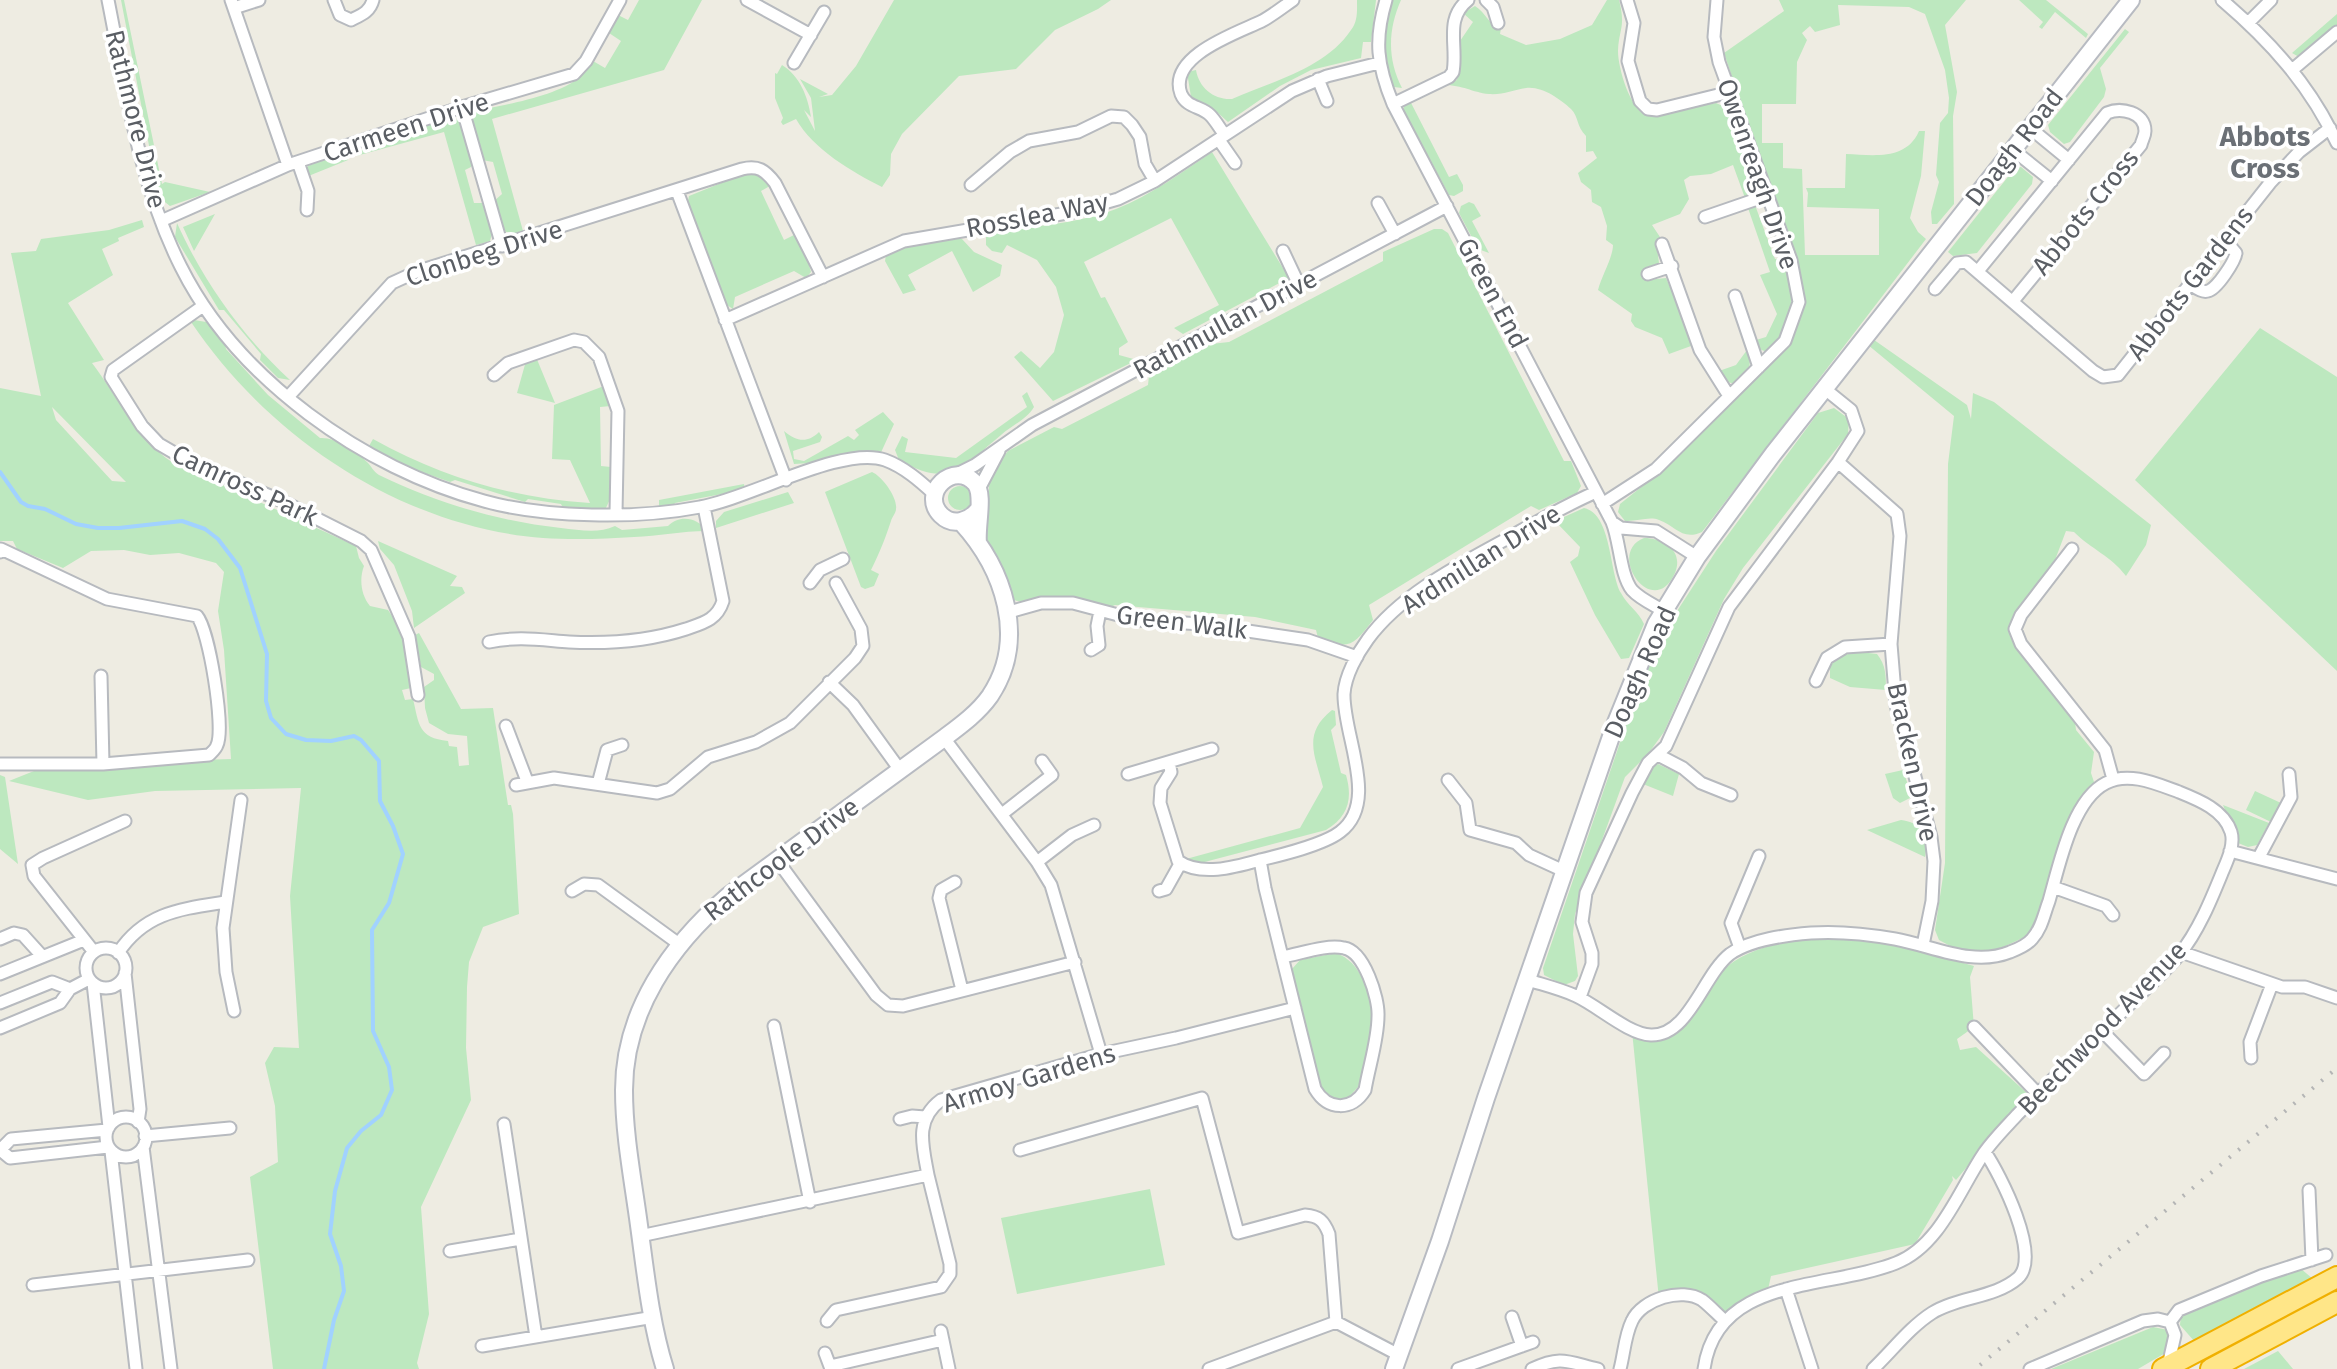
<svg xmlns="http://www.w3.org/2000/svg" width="2337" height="1369" font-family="'Fira Sans',sans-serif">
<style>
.green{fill:#bde8bf;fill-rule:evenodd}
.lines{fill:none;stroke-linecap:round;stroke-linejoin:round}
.stream{stroke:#a1d2ff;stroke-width:4}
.street-casing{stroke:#b7babf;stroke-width:15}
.secondary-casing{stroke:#b8bbc2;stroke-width:20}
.highway-casing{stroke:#f0b000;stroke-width:24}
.street{stroke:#fff;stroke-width:11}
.secondary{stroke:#fff;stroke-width:16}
.highway{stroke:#ffe688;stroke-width:20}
.rail{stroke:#b4b5b5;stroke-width:4;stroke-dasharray:2 10;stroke-linecap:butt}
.labels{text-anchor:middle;stroke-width:7;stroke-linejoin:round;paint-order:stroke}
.street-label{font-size:26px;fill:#5a5e64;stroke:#fff}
.neighbourhood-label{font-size:28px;font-weight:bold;fill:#6b7076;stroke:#fff}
</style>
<rect width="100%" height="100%" fill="#eeece2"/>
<path class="green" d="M121 0H124L162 184 165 182 210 192 170 206 161 199 148 164 152 161Z
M639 0H702L664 70 492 119 523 231 513 234 503 231 493 202 502 194 493 162 482 160 471 118 474 109 485 105 490 108C515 103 560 94 580 77L581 70 589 62 592 64 593 61 605 68 621 41 609 33 618 15 628 20Z
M894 0H1111L1098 9 1055 30 1016 69 959 76 902 134 891 154 890 175 882 187C852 172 813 149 796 119L783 125 781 122 783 118 775 98V73L777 74 782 65C800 76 808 97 811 117L804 110 815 131 811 98 800 79 828 94 819 97 832 95 856 66Z
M1357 0H1376L1371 42H1363L1361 58 1311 70 1280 86 1228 122 1218 113 1213 112 1191 97 1187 72 1196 70C1199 88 1214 100 1232 99 1271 82 1326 68 1351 30 1358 21 1357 11 1357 0Z
M1390 0H1401C1388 29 1387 59 1402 88L1394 87C1380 58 1385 30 1390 0Z
M1607 0H1619C1626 27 1619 28 1618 51 1618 68 1630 109 1646 115L1716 103 1725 107 1742 153 1741 161 1746 164 1755 191 1745 198 1733 165 1711 174 1690 176 1684 180 1689 199 1680 214 1652 225 1662 240 1657 247 1659 263 1644 269 1647 280 1666 278 1687 326 1691 346 1669 354 1662 338 1635 327 1631 321 1632 314 1598 290C1602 275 1613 257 1613 245L1606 240 1607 226 1601 207 1592 202 1591 190 1581 182 1578 173 1597 158 1593 151 1586 152V136C1576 126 1579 117 1571 109 1560 99 1542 86 1526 88 1513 90 1503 95 1489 94 1470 92 1463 84 1439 85L1457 80 1460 41 1473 22 1463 13 1475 6C1486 13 1488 24 1501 28L1500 34 1526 45 1560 39 1592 25Z
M1779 0H1966L1945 25 1957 92 1953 116 1954 204 1937 224H1932L1931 212 1939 182 1936 175 1940 123 1948 113 1949 98 1945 70 1925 14 1909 7 1838 5 1840 25 1815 32 1810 26 1802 33 1807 40 1797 62 1796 104H1762V143H1783V168L1802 169 1805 255H1879V209L1807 207 1808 193 1806 188H1845L1846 154C1873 155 1906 161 1919 131H1925L1921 176 1910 218 1918 232 1926 239 1702 532C1682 541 1676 526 1659 520 1649 516 1636 522 1625 521L1618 512 1620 504 1660 472 1790 342C1800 324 1804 309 1803 289L1724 53 1784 11Z
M2019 0H2046L2088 34 2086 38 2055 12 2042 29 2039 27 2043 22Z
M2337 14V26L2333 29 2299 57 2292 53Z
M2125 29 2129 32 2100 68 2106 89 2104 97 2070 142 2064 144 2050 132 2048 125Z
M1409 99 1449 177 1457 174 1463 185V191L1454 196 1449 195 1404 111V105Z
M449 115 462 123 473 162 471 167 465 170 474 203H482L492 233 490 241 476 245 444 132 356 156 350 148 359 151 392 139 397 132Z
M343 150 348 160 306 177 305 169 308 166Z
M1212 152 1289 278 1183 334 1174 328 1219 305 1171 218 1084 262 1101 298 1105 297 1128 342 1119 348V355L1137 360 1053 401 1014 357 1021 351 1040 368 1054 352 1064 315 1056 287 1037 260 1007 245 1002 253 992 251 986 245V237L994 232C1033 226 1078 224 1116 209 1151 195 1181 173 1212 152Z
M2021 167 2033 177 2032 184 1977 253 1953 256 1948 252 2015 168Z
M746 173 761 174 775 183 761 191 784 240 800 232 811 272 806 278 794 271 735 297 733 309 724 303 687 205 689 196Z
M1469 202 1474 204 1481 216 1472 221 1489 253 1478 249 1459 213 1461 206Z
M1755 205 1775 259 1783 258C1797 294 1794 324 1767 352L1759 349 1756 340 1766 337 1777 314 1760 275 1770 272 1748 208Z
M215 214 194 251 183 227Z
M142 220 144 227 118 238 119 241 102 249 113 275 68 303 104 360 92 363C117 396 138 440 172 462L356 546 359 558 364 566C359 579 361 595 370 606L388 610C405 634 409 659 411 688L402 690 405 700 413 699C419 724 418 738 448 741L449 746 457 747 459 766 469 765 467 736 448 734 429 723 425 708 424 687 434 680V674L421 667 415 635 419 633 461 709 493 708 508 805H511L513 814 519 914 483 927 469 962 467 987 466 1048 471 1100 421 1207 429 1314 417 1363 419 1369H273L250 1177 278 1162 275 1106 265 1063 274 1047 299 1048 290 896 301 788 155 791 88 800 9 781 49 765 231 759 224 650 218 611 224 572 216 563 179 553 150 555 124 550 91 551 63 568 17 549 13 541H0V388L41 396 11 253 36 251 41 239 109 230ZM52 407 126 482 112 481 56 420Z
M177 223C203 281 243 337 290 380L278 378 260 360 261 354 224 310H219L175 237Z
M1434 229H1442L1448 233 1564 461H1571L1581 486 1577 493 1539 510 1531 506 1369 605 1373 620C1354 645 1349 651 1318 638L1316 630 1255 617 1115 605C1098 613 1081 599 1064 598 1050 597 1037 599 1024 603L1014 600 982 538 981 521 988 501 990 473 1008 451 1054 427 1062 429 1148 385 1149 376 1211 344 1229 342 1383 261V252Z
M962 239 974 252 1002 265 1000 276 973 292 952 251 908 275 916 290 903 294 885 261 886 255C902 243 943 238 962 239Z
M194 320 212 323 224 338 226 349 268 395 320 438C335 437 356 450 367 462 372 467 373 471 379 475 437 503 497 521 561 528 580 530 598 534 615 526L622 530 668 526C680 514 698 518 707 531 682 531 658 536 634 537 605 539 572 540 543 538 402 527 269 438 191 322Z
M2260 328 2337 377V671L2135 480Z
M1867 335 1967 405 1971 419 1973 393 1994 402 2151 525 2146 545 2126 576C2111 556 2091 549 2074 532L2066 531 2055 560 2012 618 2009 629 2011 639 2075 722 2076 730 2094 752 2091 773 2096 788 2075 809 2061 841 2041 915 2027 936 1988 954 1954 948 1939 940 1935 930 1945 863 1948 464 1954 416 1862 340Z
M1747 350C1753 367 1749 371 1736 384L1727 382 1719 371 1736 365Z
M536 357 555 403 517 393 526 361Z
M604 386 611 406 600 407 601 466 611 467V497L605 510 591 511 563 508 561 504 528 499 525 502 455 480 450 482 413 469 369 446 373 439C442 477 511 498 590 503L570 460 552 459 554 405Z
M1027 392 1034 407C1026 420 1012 425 1001 435 963 466 951 490 899 460L895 450 902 436 908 439 905 452 956 458 1027 407 1022 396Z
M1834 408 1849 419 1848 434 1743 568 1724 599 1664 732 1648 754 1625 777 1575 914 1573 934 1578 976 1575 981 1564 985 1544 975 1543 968 1639 687 1668 625 1716 551 1818 413Z
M883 412 894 424 878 459 794 464 784 431C796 441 807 444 819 432L822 437 820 442 793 451 794 459 804 461 848 436 854 440 859 435 855 430Z
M872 472C882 476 898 498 896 509 896 513 892 517 891 521 885 539 880 552 871 570L879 574 874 586 865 589 861 587 825 492Z
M744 484 745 492 731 496 727 493 675 503 673 507 659 508V500Z
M948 498a12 12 0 1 1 24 0a12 12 0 1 1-24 0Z
M788 492 794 503 716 528V521L724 512Z
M1584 508C1612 514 1609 572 1621 593 1627 605 1639 612 1644 624L1629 658 1621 659 1595 615 1570 562 1578 556 1580 547 1555 521Z
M1644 538C1664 538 1684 551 1675 573 1653 622 1605 553 1644 538Z
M378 541 457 576 450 586 462 587 465 593 414 628 412 611 394 565 380 549Z
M1860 652 1877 654C1886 665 1886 676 1886 690L1850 687 1830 678V663L1837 656Z
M1332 710 1335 711 1336 725 1331 730 1341 773 1346 775C1353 799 1348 817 1326 830L1197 864 1186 859 1300 828 1323 787C1315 755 1302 734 1332 710Z
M1658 764 1679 774 1673 796 1643 784 1648 771Z
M1903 770 1912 797 1900 803 1893 798 1885 774Z
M0 775 5 777 18 864 0 849Z
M2255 791 2281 803 2271 822 2246 810Z
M2223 805 2269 823 2257 845 2248 847 2238 843Z
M1901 820C1923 823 1929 836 1925 857L1867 830Z
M1801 937 1881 940 1974 966 1970 977 1974 1027 1957 1039 1960 1050 1976 1047 2028 1094 1956 1180 1952 1176 1953 1180 1915 1244 1771 1276 1767 1294 1725 1321 1687 1294 1659 1299 1632 1031C1694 1049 1688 1004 1721 972 1743 950 1773 945 1801 937Z
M1336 953C1362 962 1371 995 1373 1020L1361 1079 1358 1087 1347 1099C1335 1100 1327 1098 1320 1087L1292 979V969L1300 960Z
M1150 1189 1165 1265 1017 1294 1001 1218Z
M2300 1268 2319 1284 2195 1342 2180 1325 2181 1314Z
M2153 1327 2168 1330 2172 1338V1349L2138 1369H2051Z
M2278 1351 2293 1369H2244Z"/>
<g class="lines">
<path class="stream" d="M0 472 21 502 28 506 45 509 76 524 98 528H119L182 521 205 529 218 539 240 568 267 654 266 701 271 718 286 734 306 740 331 741 354 736 361 740 379 761 380 801 393 826 403 854 389 903 372 930 373 1031 389 1067 392 1090 381 1115 361 1131 347 1148 335 1191 330 1234 341 1266 344 1291 334 1320 324 1369"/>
<defs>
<path id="street" d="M108 0C126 90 139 184 181 267 237 379 364 469 484 501 545 518 638 519 700 507 749 499 842 445 885 460 904 467 920 481 934 494
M231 0 288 165
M334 0 340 15 351 20C361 15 370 12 373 0
M747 0 811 35
M1386 0C1374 40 1377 65 1393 104L1612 522C1620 541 1620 575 1632 590 1640 599 1654 605 1664 611
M1486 0 1493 7 1498 23
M1627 0 1634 23 1628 61 1640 101 1648 109 1657 110 1730 92
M2222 0C2270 41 2310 85 2337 143
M234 8 259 0
M2248 23 2271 0
M794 63 824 12
M2292 70 2337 32
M1318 79 1327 101
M1393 104 1449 77 1453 72C1458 46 1444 19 1468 0
M462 107 502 246
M2030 128 2069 160
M1225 135C1220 129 1216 121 1210 115 1201 106 1187 108 1181 94 1167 56 1237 33 1262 21 1273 15 1283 7 1293 0
M1219 140 1235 163
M2012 149 2052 181
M298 162 308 191 307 210
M971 185 1010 152 1029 141 1078 132 1111 116 1124 117 1132 125 1140 137 1145 164 1155 181
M677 191 786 480
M1378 203 1395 234
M1705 217 1766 196
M161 221 288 165 462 107 574 74 586 61 620 0
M1662 244 1700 350 1729 396
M1283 251 1299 285
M1978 271 2107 113C2121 107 2145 112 2145 131 2145 136 2142 140 2141 145L2013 301
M1648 274 1672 266
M2190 284C2195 287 2202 293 2208 291 2217 289 2235 261 2236 253L2225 240
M1935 289 1957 263 1966 262 2093 371 2103 377 2118 375 2270 183 2299 152 2330 128
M1735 296 1759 367
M203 306 113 370 111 377 142 426 159 444 190 462 282 501 361 541 371 550 409 637 418 695
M725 320 904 241 1073 212 1118 199 1155 181 1292 91 1327 76 1379 63
M494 375 508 363 574 340 584 342 599 357 618 411 616 513
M288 397 392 283 416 272 742 169C758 165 765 170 775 183L823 277
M1838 462 1897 514 1900 536 1891 644 1896 705 1931 837 1934 861 1932 901 1923 945
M957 474 975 465 1032 425 1447 206
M979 489 999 451
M1602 504 1656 469 1785 341 1799 302 1791 260 1719 62 1714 37 1717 0
M1612 522 1621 528 1656 531 1697 557
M2072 549 2021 615 2015 629 2021 644 2105 750 2113 779
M0 552 1 549 107 599 197 616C209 630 225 728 217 745 216 749 212 752 209 755L103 764H0
M810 583 820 570 843 559
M1009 612 1041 603H1073L1137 620 1201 624 1308 640 1357 657
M489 642C517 636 541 640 569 642 608 644 649 641 686 629 703 623 717 620 723 601L704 507
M1091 650 1099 645 1097 626 1100 611
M101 676 103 764
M1816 681 1827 658 1845 647 1891 644
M829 682 853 705 900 770
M506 726 527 781
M944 738 1037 862 1051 885 1101 1054
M1658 755 1683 768 1701 783 1731 795
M1169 762 1171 772 1161 788 1160 803 1178 861C1201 877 1235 867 1260 860 1281 855 1323 845 1340 832 1380 802 1343 736 1344 694 1345 676 1357 654 1368 639 1402 593 1461 564 1510 537 1538 521 1566 505 1596 492
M1128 774 1212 749
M1448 780 1466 803 1470 830 1516 843 1529 855 1566 872
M598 784 607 750 622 745
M516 785 554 778 657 793 670 789 708 757 756 742 790 723 855 658 863 646 861 629 836 583
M1002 814 1052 775 1042 761
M2230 851 2337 879
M2259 857 2291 797 2289 774
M777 860 876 995 888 1005 903 1006 1075 962
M1260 860 1265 888 1315 1089C1328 1111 1352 1111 1365 1090 1369 1066 1378 1040 1378 1016 1379 998 1364 951 1344 948 1326 944 1300 954 1282 957
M1037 862 1072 835 1094 825
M955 882 941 890 939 898 962 990
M2053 887 2106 906 2113 915
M572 891 584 884 598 885 679 944
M1159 891 1166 889 1180 864
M0 939 14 933 23 935 42 956
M1740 948 1731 923 1759 856
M86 968a20 20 0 1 1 40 0a20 20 0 1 1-40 0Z
M94 952 34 876 32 865 43 858 125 821
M2181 952 2282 987H2305L2337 998
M118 953C145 912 181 909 226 902
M125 973 140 1109 138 1122
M0 974 84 940
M1528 980C1544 985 1561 989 1576 996 1598 1006 1628 1034 1651 1035 1689 1036 1703 975 1730 954 1751 939 1787 935 1811 933 1840 931 1867 934 1895 939 1933 946 1973 967 2010 952 2018 949 2027 945 2032 939 2042 928 2044 914 2049 901 2059 866 2072 800 2106 783 2129 771 2157 784 2179 792 2199 800 2224 810 2231 832 2235 845 2227 861 2222 873 2211 900 2198 932 2179 955 2165 972 2147 987 2131 1003 2093 1040 2054 1077 2017 1115 2006 1127 1993 1140 1984 1153 1959 1190 1940 1246 1896 1263 1829 1290 1717 1275 1704 1369
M93 983 109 1127
M1580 997 1592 964V953L1582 922 1586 893 1632 793 1648 763 1666 746 1729 607 1838 462 1858 431 1851 410 1825 389
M0 1003 52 982 70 989
M234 1011 226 972 223 928 241 800
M774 1026 810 1202
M1974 1027 2038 1094
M0 1028 60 1003 70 989 89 979
M2102 1031 2144 1074 2164 1053
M2251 1058 2250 1042 2272 984
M106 1137a20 20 0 1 1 40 0a20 20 0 1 1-40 0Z
M900 1119 912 1116 925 1117
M504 1124 536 1337
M107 1130 11 1139 2 1148 4 1153 10 1158 108 1147
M145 1136 230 1128
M143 1147 171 1369
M1020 1150 1202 1098 1238 1233 1305 1215C1319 1216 1324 1221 1329 1234L1336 1322
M111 1151 136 1369
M2309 1190 2312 1260
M640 1236 928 1175C923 1147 914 1120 941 1100L1101 1054 1176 1038 1295 1008
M450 1251 521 1239
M33 1285 248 1260
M1786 1289 1812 1369
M1512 1317 1522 1346
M827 1321 836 1310 941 1287 950 1274V1264L928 1175
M941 1331 949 1369
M482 1346 654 1317
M825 1353 831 1369
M830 1366 943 1340
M2168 1366 2175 1335 2170 1322 2179 1310 2261 1276 2326 1255
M1209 1369 1336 1322 1399 1355
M1458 1369 1533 1342
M1532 1369C1561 1355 1568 1362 1598 1369
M1620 1369C1624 1354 1625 1335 1632 1321 1642 1299 1682 1287 1702 1300 1710 1306 1718 1315 1725 1321
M1873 1369C1892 1351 1910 1327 1932 1313 1957 1297 1995 1298 2018 1278 2042 1256 2000 1174 1985 1152
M2030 1369 2143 1321 2158 1319 2170 1322"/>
<path id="secondary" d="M978 510C969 521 953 527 941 515 919 493 954 460 975 483 985 494 976 526 978 543
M665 1369C650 1321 645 1268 638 1218 632 1175 624 1133 624 1090 624 1011 671 945 728 896L944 738C960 726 978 713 990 696 1028 639 1004 569 961 522
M1394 1369 1440 1241 1486 1098 1615 725 1656 624 1697 557 1773 454 2131 0"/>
<path id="highway" d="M2163 1369 2337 1277
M2211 1369 2337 1302"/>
</defs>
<use href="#street" class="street-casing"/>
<use href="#secondary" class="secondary-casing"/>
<use href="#highway" class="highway-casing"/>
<use href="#street" class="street"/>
<use href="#secondary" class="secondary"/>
<use href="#highway" class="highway"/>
<path class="rail" d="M1980 1365 2337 1068"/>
</g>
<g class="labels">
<g class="street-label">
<text transform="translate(136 119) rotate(76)" y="9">Rathmore Drive</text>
<text transform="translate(406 127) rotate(-18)" y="9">Carmeen Drive</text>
<text transform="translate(2014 147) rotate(-52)" y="9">Doagh Road</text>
<text transform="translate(1758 174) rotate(71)" y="9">Owenreagh Drive</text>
<text transform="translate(2085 212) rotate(-51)" y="9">Abbots Cross</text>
<text transform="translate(1037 215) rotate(-11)" y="9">Rosslea Way</text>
<text transform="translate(484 253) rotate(-18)" y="9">Clonbeg Drive</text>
<text transform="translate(2190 283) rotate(-52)" y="9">Abbots Gardens</text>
<text transform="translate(1493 293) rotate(62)" y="9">Green End</text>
<text transform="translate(1225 324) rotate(-28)" y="9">Rathmullan Drive</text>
<text transform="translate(245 485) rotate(25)" y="9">Camross Park</text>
<text transform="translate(1481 559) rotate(-32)" y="9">Ardmillan Drive</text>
<text transform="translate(1182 622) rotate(7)" y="9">Green Walk</text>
<text transform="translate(1640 672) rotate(-66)" y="9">Doagh Road</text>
<text transform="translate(1913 762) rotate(78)" y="9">Bracken Drive</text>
<text transform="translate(781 859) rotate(-37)" y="9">Rathcoole Drive</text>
<text transform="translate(2102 1028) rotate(-46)" y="9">Beechwood Avenue</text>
<text transform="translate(1029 1078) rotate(-17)" y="9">Armoy Gardens</text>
</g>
<g class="neighbourhood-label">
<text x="2265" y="146">Abbots<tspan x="2265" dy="32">Cross</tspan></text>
</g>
</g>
</svg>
